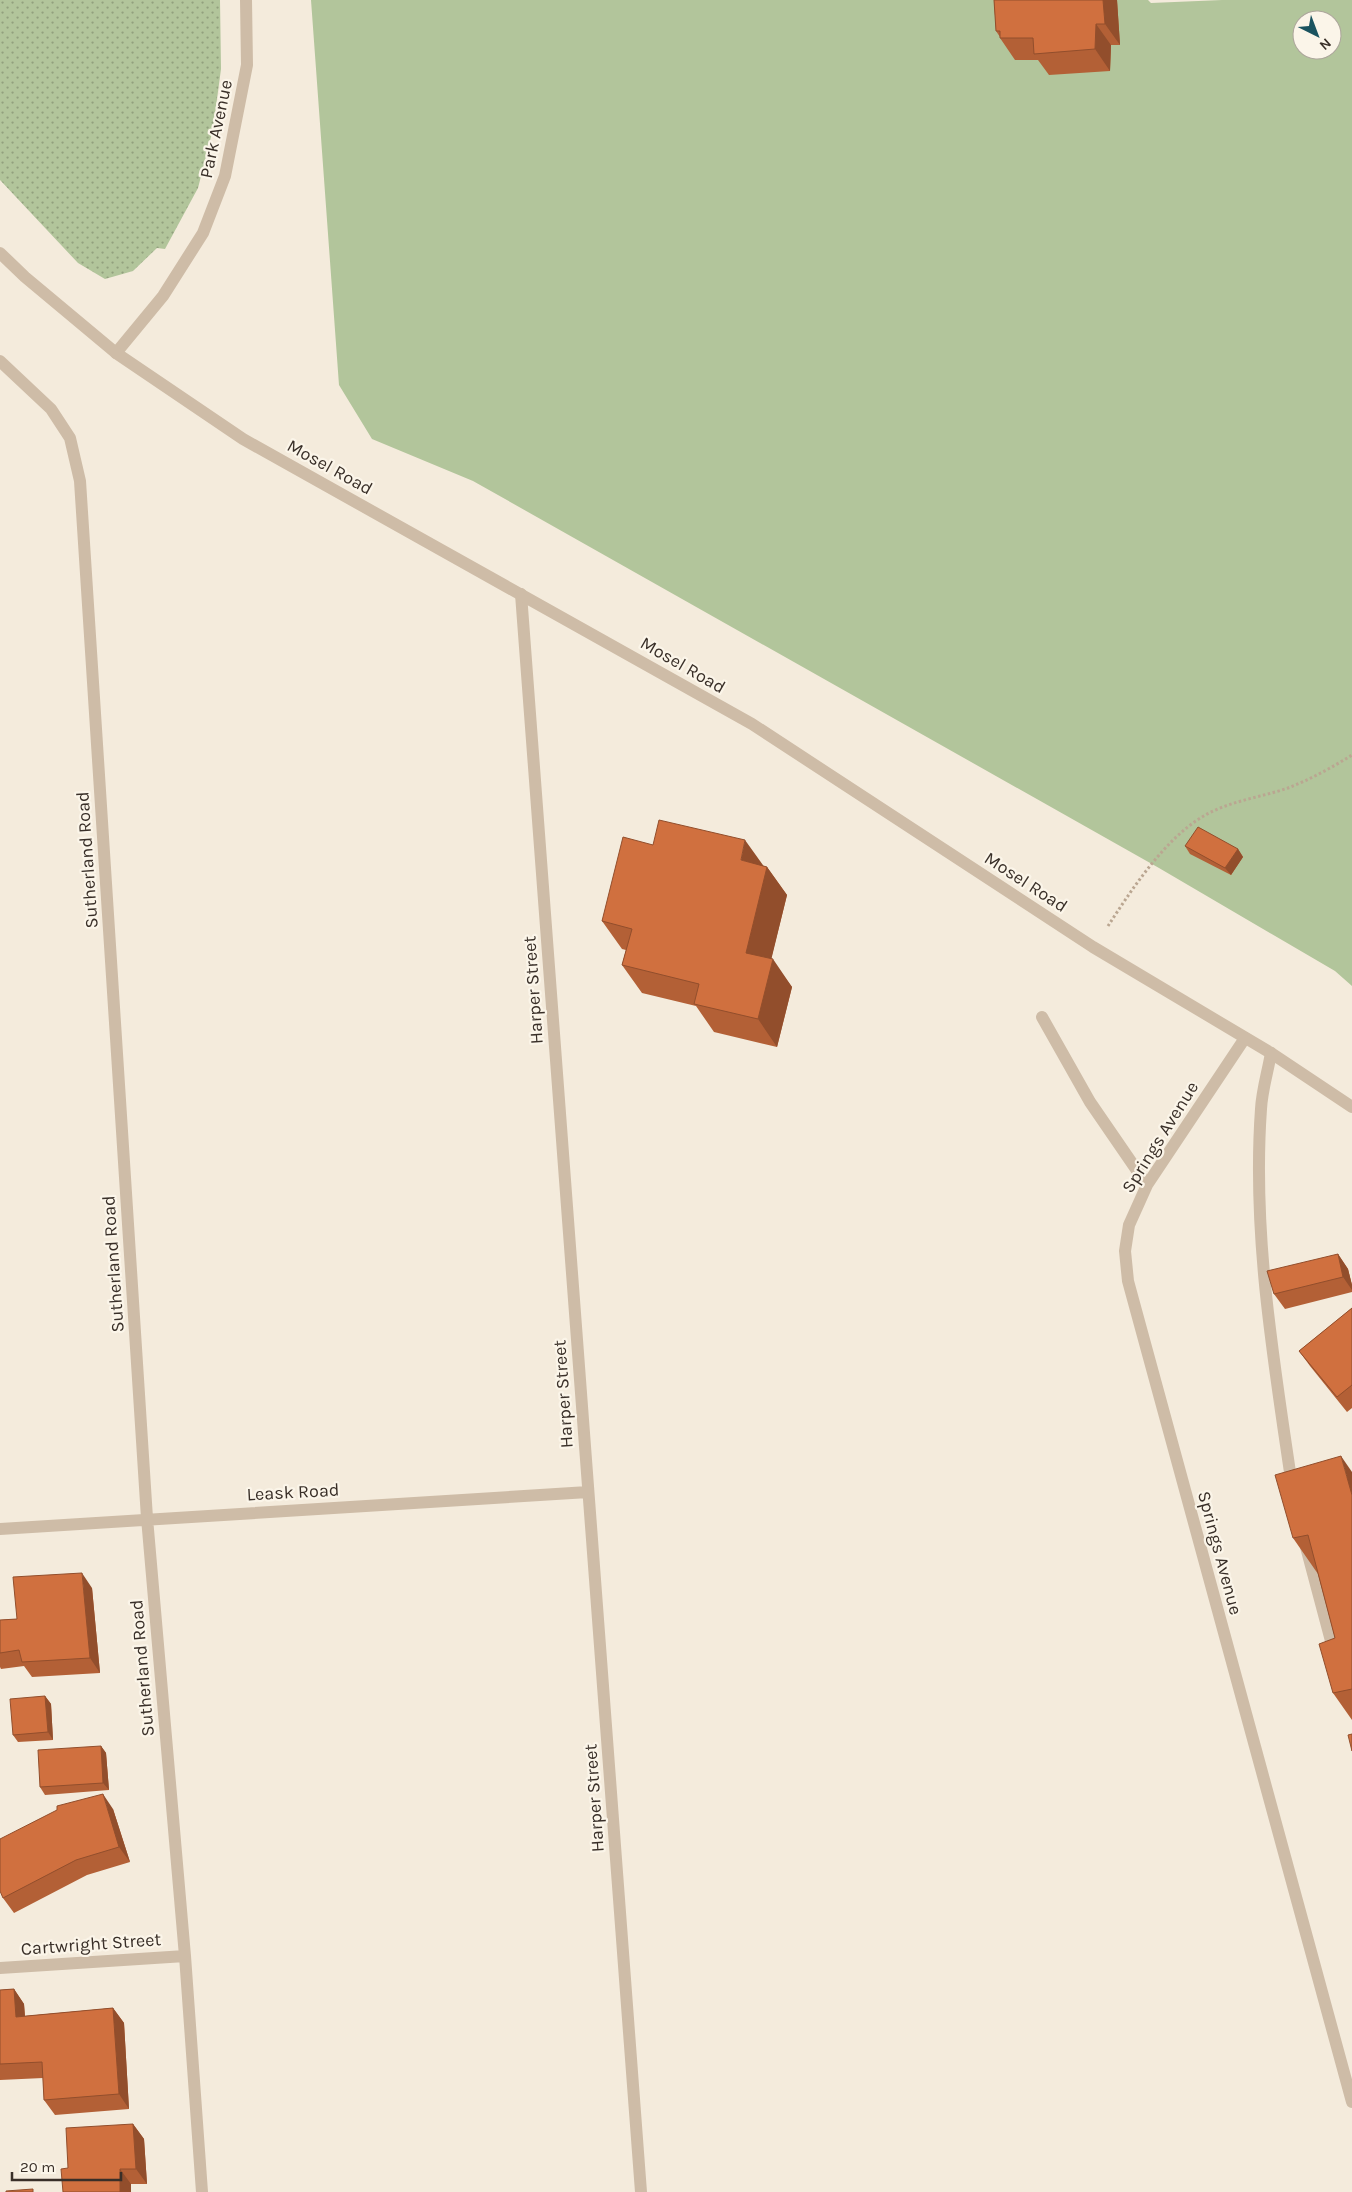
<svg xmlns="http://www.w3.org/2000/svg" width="1352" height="2192" font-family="Karla,sans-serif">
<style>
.grass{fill:url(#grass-dots)}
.pitch{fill:#b2c59b;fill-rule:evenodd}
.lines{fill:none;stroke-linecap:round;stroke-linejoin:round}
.path{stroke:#baa691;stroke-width:3;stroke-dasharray:2.5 2.5;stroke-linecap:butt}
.service{stroke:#cebca7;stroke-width:12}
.minor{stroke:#cebca7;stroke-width:12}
.tertiary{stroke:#cebca7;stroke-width:12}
.wall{fill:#b36036}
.shaded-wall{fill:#924e2c}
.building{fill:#d0703f;stroke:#924e2c}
.labels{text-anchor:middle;stroke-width:4.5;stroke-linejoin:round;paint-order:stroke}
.street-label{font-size:18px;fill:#392f28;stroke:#fbf5e9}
</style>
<defs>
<pattern id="grass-dots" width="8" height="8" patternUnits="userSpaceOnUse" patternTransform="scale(1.25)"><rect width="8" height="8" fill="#b2c59b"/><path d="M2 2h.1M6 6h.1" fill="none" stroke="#92a07e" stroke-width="1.8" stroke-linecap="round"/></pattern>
</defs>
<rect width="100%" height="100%" fill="#f4ebdc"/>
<path class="grass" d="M0 0H220L221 69 213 129 198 188 165 249 157 248 133 271 105 279 78 263 0 180Z"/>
<path class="pitch" d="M311 0H1148L1151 3 1222 0H1352V986L1335 971 1159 868 473 481 372 439 339 385ZM1302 20H1332V50H1302Z"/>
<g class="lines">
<path class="path" d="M1108 926C1132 889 1164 840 1202 817 1228 801 1259 798 1288 788 1309 780 1333 767 1352 755"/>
<path class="service" d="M1271 1053C1268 1071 1262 1090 1261 1109 1252 1235 1274 1362 1292 1486
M1306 1547 1335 1656"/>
<path class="minor" d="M116 353 163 296 203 233 225 176 247 65 246 0
M0 361 51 409 70 438 80 481 147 1518 185 1956 202 2192
M521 594 641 2192
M1042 1017 1090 1102 1147 1185
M1245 1038 1147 1185 1129 1225 1125 1251 1128 1281 1352 2102
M0 1529 588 1492
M0 1968 185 1956"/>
<path class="tertiary" d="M0 253 25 277 116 353 243 439 752 724 1093 947 1271 1053 1352 1107"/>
</g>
<path class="wall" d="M994 0H1117L1120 45H1111L1110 71 1049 75 1038 60H1015L1000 38V37L996 31Z
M653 845 767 867 787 895 771 959 792 987 777 1047 714 1032 696 1006 642 993 622 965 626 950 622 949 602 921Z
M1185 846 1238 849 1243 857 1231 875 1190 854Z
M1338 1254 1348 1269 1352 1285V1292L1285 1309 1274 1294Z
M1352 1308V1408L1347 1412 1310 1366 1299 1351Z
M1352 1472V1720L1333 1693 1335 1638 1318 1574 1293 1538Z
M92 1588 100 1673 32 1677 24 1666 1 1669 0 1667V1620L17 1619Z
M45 1696 51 1704 53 1740 18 1742 13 1735Z
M101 1746 106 1753 109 1790 45 1795 40 1787Z
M113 1809 130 1862 87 1875 14 1913 3 1898 57 1810Z
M14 1989 24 2004 25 2016 113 2008 124 2023 129 2109 55 2115 44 2100 43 2078 0 2080V1990Z
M133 2124 144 2139 147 2184H131V2192H63L68 2168Z"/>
<path class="shaded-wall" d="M1103 0H1117L1120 45 1105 24Z
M1096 24 1111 45 1110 71 1095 49Z
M745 840 765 868 741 860Z
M1238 849 1243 857 1231 875 1225 868Z
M767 867 787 895 766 981 746 953Z
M773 959 792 987 777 1047 758 1019Z
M1338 1254 1348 1269 1352 1285V1290L1343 1277Z
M1341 1456 1352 1472V1495Z
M82 1573 92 1588 100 1673 90 1658Z
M45 1696 51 1704 53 1740 48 1732Z
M101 1746 106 1753 109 1790 103 1783Z
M103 1794 113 1809 130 1862 119 1847Z
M14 1989 24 2004 26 2032 16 2017Z
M113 2008 124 2023 129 2109 119 2094Z
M133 2124 144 2139 147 2184 136 2169Z
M120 2169 131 2184V2192H120Z"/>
<path class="building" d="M994 0H1103L1105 24H1096L1095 49 1034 54 1033 38H1000V31H996Z
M659 820 745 840 741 860 767 867 746 953 773 959 758 1019 694 1004 699 984 622 965 632 929 602 921 623 837 653 845Z
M1198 827 1238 849 1225 868 1185 846Z
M1338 1254 1343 1277 1274 1294 1267 1271Z
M1352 1308V1385L1337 1397 1299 1351Z
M1341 1456 1352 1495V1689L1333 1693 1319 1644 1335 1638 1308 1535 1293 1538 1275 1475Z
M82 1573 90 1658 22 1662 19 1650 0 1653V1620L17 1619 13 1577Z
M45 1696 48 1732 13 1735 10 1699Z
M1352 1734V1751L1348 1735Z
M101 1746 103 1783 40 1787 38 1750Z
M103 1794 119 1847 76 1860 3 1898 0 1891V1839L57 1810V1806Z
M14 1989 16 2017 113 2008 119 2094 44 2100 42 2062 0 2064V1990Z
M133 2124 136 2169H120V2192H63L61 2169 68 2168 66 2128Z
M33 2189V2192H6V2191Z"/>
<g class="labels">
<g class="street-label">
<text transform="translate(216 129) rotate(-78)" y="6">Park Avenue</text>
<text transform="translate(330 467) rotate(29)" y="6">Mosel Road</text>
<text transform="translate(683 665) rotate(30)" y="6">Mosel Road</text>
<text transform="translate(87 860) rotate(-94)" y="6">Sutherland Road</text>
<text transform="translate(1026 882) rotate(33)" y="6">Mosel Road</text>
<text transform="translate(533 990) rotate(-94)" y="6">Harper Street</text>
<text transform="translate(1160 1137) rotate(-58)" y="6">Springs Avenue</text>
<text transform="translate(113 1264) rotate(-94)" y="6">Sutherland Road</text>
<text transform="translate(563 1394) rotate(-94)" y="6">Harper Street</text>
<text transform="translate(293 1492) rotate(-3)" y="6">Leask Road</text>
<text transform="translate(1220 1553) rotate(75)" y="6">Springs Avenue</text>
<text transform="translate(142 1668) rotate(-95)" y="6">Sutherland Road</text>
<text transform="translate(594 1798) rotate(-94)" y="6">Harper Street</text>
<text transform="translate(91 1944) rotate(-4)" y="6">Cartwright Street</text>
</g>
</g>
<g transform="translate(1317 35) rotate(138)"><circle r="24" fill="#fbf5e9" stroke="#ada69c"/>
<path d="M0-4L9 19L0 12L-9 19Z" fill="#1a535f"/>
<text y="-8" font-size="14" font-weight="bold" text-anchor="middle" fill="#392f28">N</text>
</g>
<path d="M12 2172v8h109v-8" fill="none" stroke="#392f28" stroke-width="2.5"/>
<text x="20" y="2172" font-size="15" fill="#392f28" stroke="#fbf5e9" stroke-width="4" paint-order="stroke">20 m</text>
</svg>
